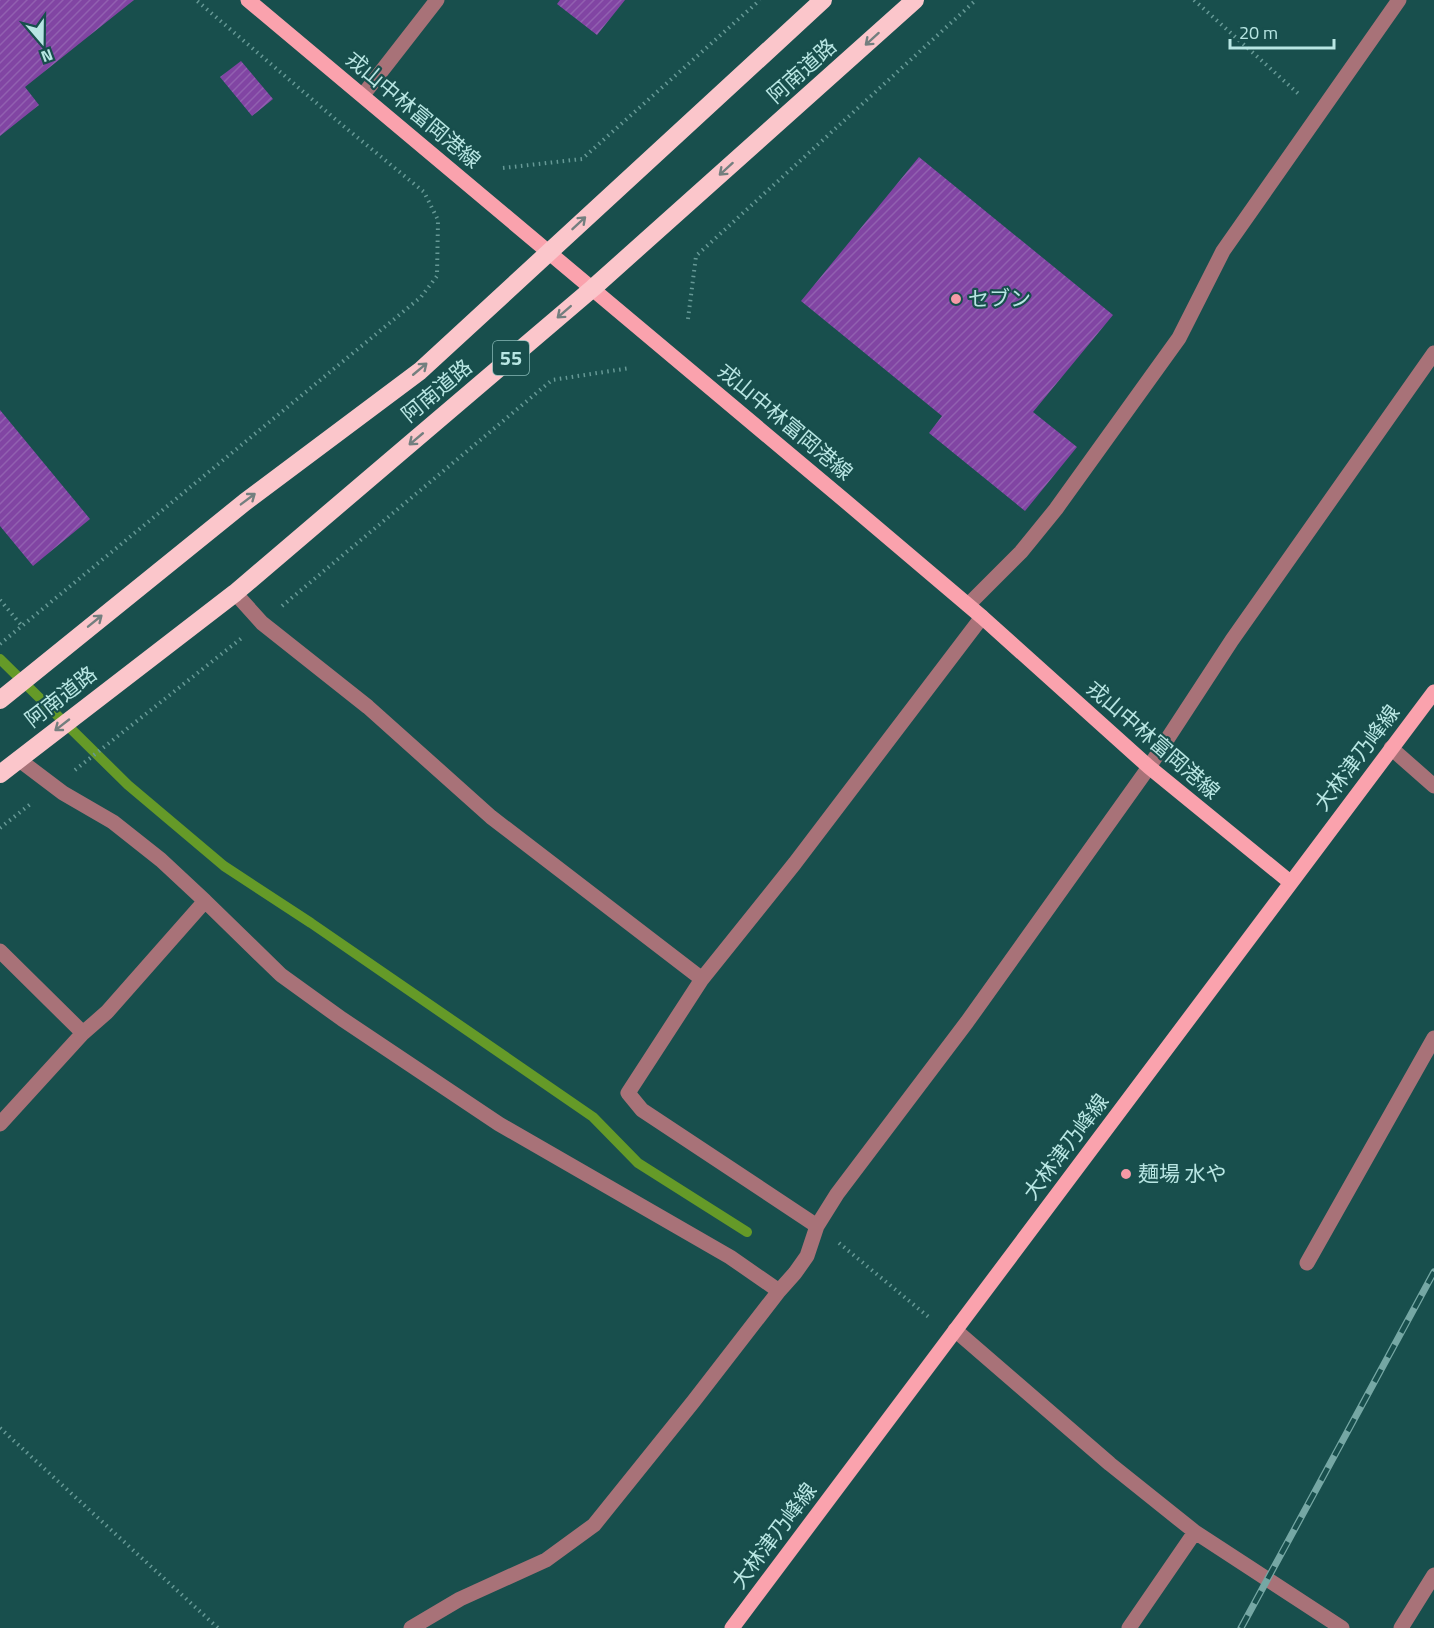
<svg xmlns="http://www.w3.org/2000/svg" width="1434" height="1628" font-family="'Titillium Web','Noto Sans JP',sans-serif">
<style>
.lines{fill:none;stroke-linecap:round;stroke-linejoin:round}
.stream{stroke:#659a28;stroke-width:10}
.building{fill:url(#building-hatch)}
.path{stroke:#669996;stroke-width:4;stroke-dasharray:1.5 4.5;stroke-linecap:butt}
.minor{stroke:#a87278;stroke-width:15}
.major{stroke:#faa2ad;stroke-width:15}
.highway{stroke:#fbc6cb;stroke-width:18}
.rail-casing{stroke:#75a7a4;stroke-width:7}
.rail{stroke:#184f4d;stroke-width:4.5;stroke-dasharray:14;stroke-linecap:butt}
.oneway{stroke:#737f7f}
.poi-dot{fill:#f49aa6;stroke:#184f4d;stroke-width:2}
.labels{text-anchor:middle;stroke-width:4.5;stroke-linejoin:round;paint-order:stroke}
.shield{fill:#184f4d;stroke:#88b9b6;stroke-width:1.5}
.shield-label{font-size:20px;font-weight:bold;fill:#b8e6e3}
.street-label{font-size:21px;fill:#b8e6e3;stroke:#184f4d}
.poi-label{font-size:21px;fill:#b8e6e3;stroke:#184f4d;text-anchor:start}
</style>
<defs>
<pattern id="building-hatch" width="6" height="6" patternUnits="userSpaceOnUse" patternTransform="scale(1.5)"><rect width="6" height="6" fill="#8145a3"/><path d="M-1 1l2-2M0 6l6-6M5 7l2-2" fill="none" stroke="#9160b0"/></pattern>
</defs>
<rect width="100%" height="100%" fill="#184f4d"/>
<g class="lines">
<path class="stream" d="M0 659 128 785 224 866 311 923 593 1117 638 1163 747 1232"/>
</g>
<path class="building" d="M0 0H134L25 87 39 105 0 136Z
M560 0H625L597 35 557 4Z
M241 61 273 99 252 116 220 77Z
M919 157 1113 315 1033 412 1077 447 1025 511 929 433 942 416 801 301Z
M0 410 90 519 33 566 0 526Z"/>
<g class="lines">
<path class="path" d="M1194 0 1301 96
M503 168 582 159 760 0
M688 319 696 256 976 0
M0 600 22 626
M282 606 552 380 630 368
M0 644 421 297 437 276 438 220 424 192 341 124 196 0
M75 770 243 637
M0 828 33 802
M839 1243 931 1319
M0 1428 218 1628"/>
<path class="minor" d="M363 95 437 0
M235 593 262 623 368 707 491 817 702 979 795 863 982 617
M968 605 1021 552 1056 509 1179 338 1223 251 1399 0
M1391 748 1434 786
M18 759 63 793 113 822 161 860 205 901 107 1012 83 1033
M205 901 281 975 342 1019 499 1124 730 1257 779 1291
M0 951 83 1033 0 1124
M702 979 628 1093 642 1110 817 1226
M1307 1263 1434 1038
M955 1330 1110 1464 1195 1532 1342 1628
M411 1628 460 1599 546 1560 594 1525 693 1402 779 1291 795 1273 807 1256 817 1226 837 1194 967 1022 1149 767 1232 640 1434 353
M1129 1628 1195 1532
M1401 1628 1434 1575"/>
<path class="major" d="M248 0 844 500 982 617 1149 767 1290 882
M732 1628 1434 692"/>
<path class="highway" d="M0 700 245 502 420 371 823 0
M0 774 235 593 593 288 915 0"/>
<defs>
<path id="rail" d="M1241 1628 1434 1272"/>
</defs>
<use href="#rail" class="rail-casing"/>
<use href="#rail" class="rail"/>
</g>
<defs><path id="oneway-shaft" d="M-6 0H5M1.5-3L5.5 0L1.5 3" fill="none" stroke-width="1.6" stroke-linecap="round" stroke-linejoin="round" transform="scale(1.5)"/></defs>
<g class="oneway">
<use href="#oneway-shaft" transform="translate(872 39) rotate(138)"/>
<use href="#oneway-shaft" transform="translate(726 169) rotate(138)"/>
<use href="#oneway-shaft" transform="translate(579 223) rotate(-43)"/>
<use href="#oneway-shaft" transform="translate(564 312) rotate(139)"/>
<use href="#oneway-shaft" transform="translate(420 369) rotate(-40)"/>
<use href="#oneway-shaft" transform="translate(416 439) rotate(140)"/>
<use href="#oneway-shaft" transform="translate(248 499) rotate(-37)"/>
<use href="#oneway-shaft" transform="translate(95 621) rotate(-39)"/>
<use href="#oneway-shaft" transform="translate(62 725) rotate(142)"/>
</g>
<g class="poi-dot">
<circle cx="956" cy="299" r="6"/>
<circle cx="1126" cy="1174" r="6"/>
</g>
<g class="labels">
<rect class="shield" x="493" y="341" width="36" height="34" rx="4.5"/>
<g class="shield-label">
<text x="511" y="365">55</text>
</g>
<g class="street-label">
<text transform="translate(802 71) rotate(-42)" y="7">阿南道路</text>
<text transform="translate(413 110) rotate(40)" y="7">戎山中林富岡港線</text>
<text transform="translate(437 391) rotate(-40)" y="7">阿南道路</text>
<text transform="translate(785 422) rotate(40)" y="7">戎山中林富岡港線</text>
<text transform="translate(61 697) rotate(-38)" y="7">阿南道路</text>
<text transform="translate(1153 740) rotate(41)" y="7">戎山中林富岡港線</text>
<text transform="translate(1357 758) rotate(-53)" y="7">大林津乃峰線</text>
<text transform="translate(1066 1147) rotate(-53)" y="7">大林津乃峰線</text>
<text transform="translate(774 1536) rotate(-53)" y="7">大林津乃峰線</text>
</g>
<g class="poi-label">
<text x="968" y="306">セブン</text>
<text x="1138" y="1181">麺場 水や</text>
</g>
</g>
<g transform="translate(42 42) rotate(160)" stroke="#184f4d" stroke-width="4.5" paint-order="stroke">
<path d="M0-4.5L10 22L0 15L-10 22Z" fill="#b8e6e3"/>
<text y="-9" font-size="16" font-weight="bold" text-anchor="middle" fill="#b8e6e3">N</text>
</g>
<path d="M1230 39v9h104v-9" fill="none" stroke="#b8e6e3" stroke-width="3"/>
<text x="1239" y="39" font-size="18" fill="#b8e6e3" stroke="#184f4d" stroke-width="4.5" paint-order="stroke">20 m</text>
</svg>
